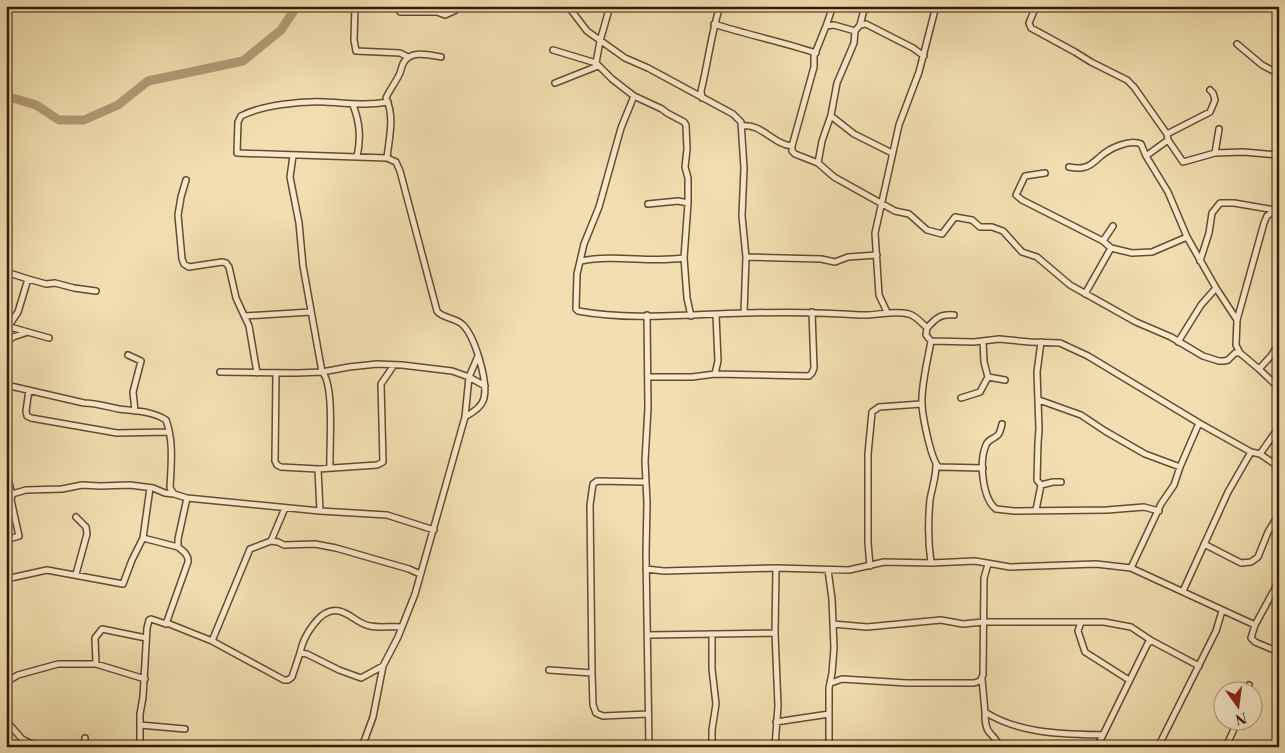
<svg xmlns="http://www.w3.org/2000/svg" width="1285" height="753" font-family="'Libre Bodoni',serif">
<style>
.lines{fill:none;stroke-linecap:round;stroke-linejoin:round}
.river{stroke:#b29c78;stroke-width:9}
.minor-casing{stroke:#664a32;stroke-width:8}
.minor{stroke:#f7eacc;stroke-width:5}
</style>
<rect width="100%" height="100%" fill="#f2dfb1"/>
<filter id="stains"><feTurbulence type="fractalNoise" baseFrequency=".004" numOctaves="4"/><feColorMatrix values="0 0 0 0 .2 0 0 0 0 .09 0 0 0 0 .02 0 0 0 .5 -.17"/></filter>
<radialGradient id="worn" r=".72"><stop offset=".6" stop-color="#630" stop-opacity="0"/><stop offset="1" stop-color="#630" stop-opacity=".3"/></radialGradient>
<g class="lines">
<path class="river" d="M6 96 36 105 59 120H84L118 105 148 81 243 61 281 30 297 6"/>
<defs>
<path id="minor" d="M355 6 354 40 356 51 400 53 408 57
M398 6 400 12H437L445 15 456 10V6
M568 6 587 31 625 58 648 68 733 114 741 122 744 168 742 216 746 257 744 313
M610 6 600 41 596 63 612 79 634 96 662 109 667 113 684 122 686 125 687 149 685 167 688 178V203L684 258 687 298 691 316
M1036 6 1029 23 1031 28 1075 52 1091 62 1127 80 1134 87 1167 134 1168 140 1146 156
M714 24C748 35 783 42 816 53
M860 25 865 6
M826 26 833 6
M1237 44 1262 65 1279 74
M553 50 596 63
M924 56 913 48 866 24 860 25 855 31 854 43 837 83 831 115 822 141 818 163 834 177 895 211 909 214 927 230 942 234 955 217 972 220 980 227H992L1003 231 1022 252 1037 257 1070 285 1136 322 1171 337 1203 356 1219 361H1224L1228 360 1235 353H1240
M555 83 598 66
M634 96 621 128 599 207 584 244 577 274 576 309 578 311C632 321 691 314 746 313 784 312 822 312 860 315 877 316 892 310 909 314 916 316 922 323 927 328L926 335 931 341 974 342 999 339 1030 342 1060 343 1088 356 1199 423 1251 452 1260 454 1279 467
M702 98 701 91C708 63 711 34 720 6
M353 105C360 123 361 138 357 157
M831 116 854 134 892 153
M743 126C761 123 774 145 792 146
M1219 129 1215 153 1243 152 1279 155
M1167 134 1210 112 1215 100 1213 93 1210 90
M1168 140 1183 162 1215 153
M293 156 290 177 299 223 303 266 322 372C335 384 329 449 330 468
M387 158C389 138 395 117 386 98 390 89 396 82 400 73 401 70 402 65 404 62 411 50 430 55 441 57
M818 163 795 154 792 151V146L814 67V56L826 26 834 25 855 31
M1069 167C1074 168 1080 169 1085 167 1091 166 1096 160 1101 156 1110 148 1130 139 1141 144L1146 156 1168 192 1187 237 1216 288 1237 320
M1045 173 1025 176 1016 195 1022 200 1103 241
M186 180 181 197 178 215 182 259 184 264 189 267 222 262 226 263 229 267 236 298 249 326 257 373
M648 204 678 201 688 203
M1113 226 1103 241 1111 248 1132 253 1152 252 1187 237
M746 257 821 259 835 262 848 257 877 255
M581 261C615 254 650 263 684 258
M1200 261 1209 233 1212 213 1220 203H1234L1275 210 1267 216 1264 223 1237 320 1236 345 1240 353 1259 369 1279 388
M6 272 28 279 18 312 8 327
M28 279 46 284 55 283 74 288 96 291
M1085 294 1111 248
M887 312 879 295 875 233 899 125 919 72 936 6
M647 315 648 408 645 461 647 503 646 554 649 747
M245 316 311 312
M7 328 10 327 49 338
M927 328C936 318 940 314 954 315
M931 341C928 359 921 386 922 403 922 414 931 461 939 467L983 468
M1178 342 1201 305 1216 288
M6 343 13 337 25 333
M128 355 141 361 133 392 135 411
M1259 369 1271 356 1279 343
M220 372 297 373 322 372 349 367 377 364 402 365 452 371 469 377 485 386
M276 373 275 461 277 465 281 467 318 469 320 511
M715 374 718 361 716 315
M648 377H692L715 374 809 376 812 373 814 368 812 312
M988 377 1005 380
M6 385 84 403C97 403 107 407 119 409 134 411 153 411 166 420 174 441 171 466 170 488L174 494 187 498 178 539V547C183 551 189 555 188 562L166 624 151 619 149 620 147 628 143 697 140 714V747
M29 390 26 411 27 416 31 418 117 433 169 432
M961 398 980 392 988 377 984 362 983 341
M1039 400 1081 415 1105 431 1145 454 1180 467
M465 417 469 377 478 356
M1002 424C1001 428 1000 433 998 435 994 439 988 439 986 445 979 461 982 498 996 509L1014 511 1107 510 1144 507 1159 511
M1260 454 1279 427
M6 468 12 496
M318 469 377 465 383 462 381 384 394 365
M646 482 597 481 593 484 590 505 592 673 593 705 596 713 603 716 648 714
M1041 485 1053 482H1061
M187 498 320 511 387 515 434 530
M1036 510 1041 485 1037 480 1038 443 1039 429 1037 372 1041 342
M143 538 178 547
M6 540 19 536 11 500 12 494 26 490 62 489 82 485 100 486 130 485 153 488 165 493 174 494
M271 541 278 542 284 545 315 544 336 548 409 569 420 574
M1204 544 1241 563 1251 562 1258 557 1268 532 1279 514
M931 563C928 542 928 521 930 500 932 487 936 479 936 464
M870 566 868 543V454L872 412 879 407 921 404
M1131 568 1161 504 1174 485 1180 467 1199 423
M646 569 664 571 776 568 849 570 884 562 931 563 975 561 1010 567 1096 564 1131 568 1255 625 1251 638 1255 642 1279 652
M828 570 832 599 834 648 832 673 829 688V747
M76 574 87 534 86 527 76 517
M6 579 47 570 123 584 132 560 143 538 150 488
M1183 591 1228 492 1251 452
M1081 622 1078 631 1085 652 1129 680
M166 624 167 623 212 641 284 680H288L292 677 300 653 307 654 339 670 361 678 383 666
M833 624 867 627 941 620 963 624 983 622H1104L1131 627 1152 641
M1255 625 1279 581
M712 634V669L716 704 712 730V747
M648 635 775 633
M212 641 250 549 271 541 285 508
M300 653C303 637 320 607 339 611 350 613 358 624 370 626 380 628 391 626 402 627
M96 664 95 638 102 629 146 638
M549 670 592 673
M982 679 985 712C1019 734 1064 734 1103 735
M6 682 18 675 58 664H96L145 679
M831 683 842 679 907 683H974L980 681 983 675 984 578 988 564
M1247 690 1249 685
M985 712C985 719 985 728 990 733 994 738 997 739 999 747
M776 722 829 714
M6 724H9L22 739 32 744 50 747
M140 725 185 729
M84 747 85 738
M362 747 373 717 383 666 398 637 415 594 465 417C473 412 482 407 484 398 488 381 475 337 463 325 455 317 443 319 437 311L400 171 396 162 387 158 237 153 238 122 241 116C262 105 301 101 325 102 347 103 366 106 388 102
M775 747 778 706 775 633 776 568
M1097 747 1148 643 1152 641 1199 666
M1158 747 1216 631 1222 611
M1226 747 1238 720"/>
</defs>
<use href="#minor" class="minor-casing"/>
<use href="#minor" class="minor"/>
</g>
<rect width="1285" height="753" fill="none" stroke="#f2dfb1" stroke-width="25"/>
<rect x="8" y="8" width="1270" height="738" fill="none" stroke="#371908" stroke-width="2.5"/>
<rect x="12" y="12" width="1260" height="728" fill="none" stroke="#371908"/>
<g transform="translate(1238 706) rotate(166)"><circle r="24" fill="#f7eacc" stroke="#aa967e"/>
<path d="M0-4L9 19L0 12L-9 19Z" fill="#8f2418"/>
<text y="-8" font-size="14" font-weight="bold" text-anchor="middle" fill="#371908">N</text>
</g>
<rect width="100%" height="100%" filter="url(#stains)"/>
<rect width="100%" height="100%" fill="url(#worn)"/>
</svg>
